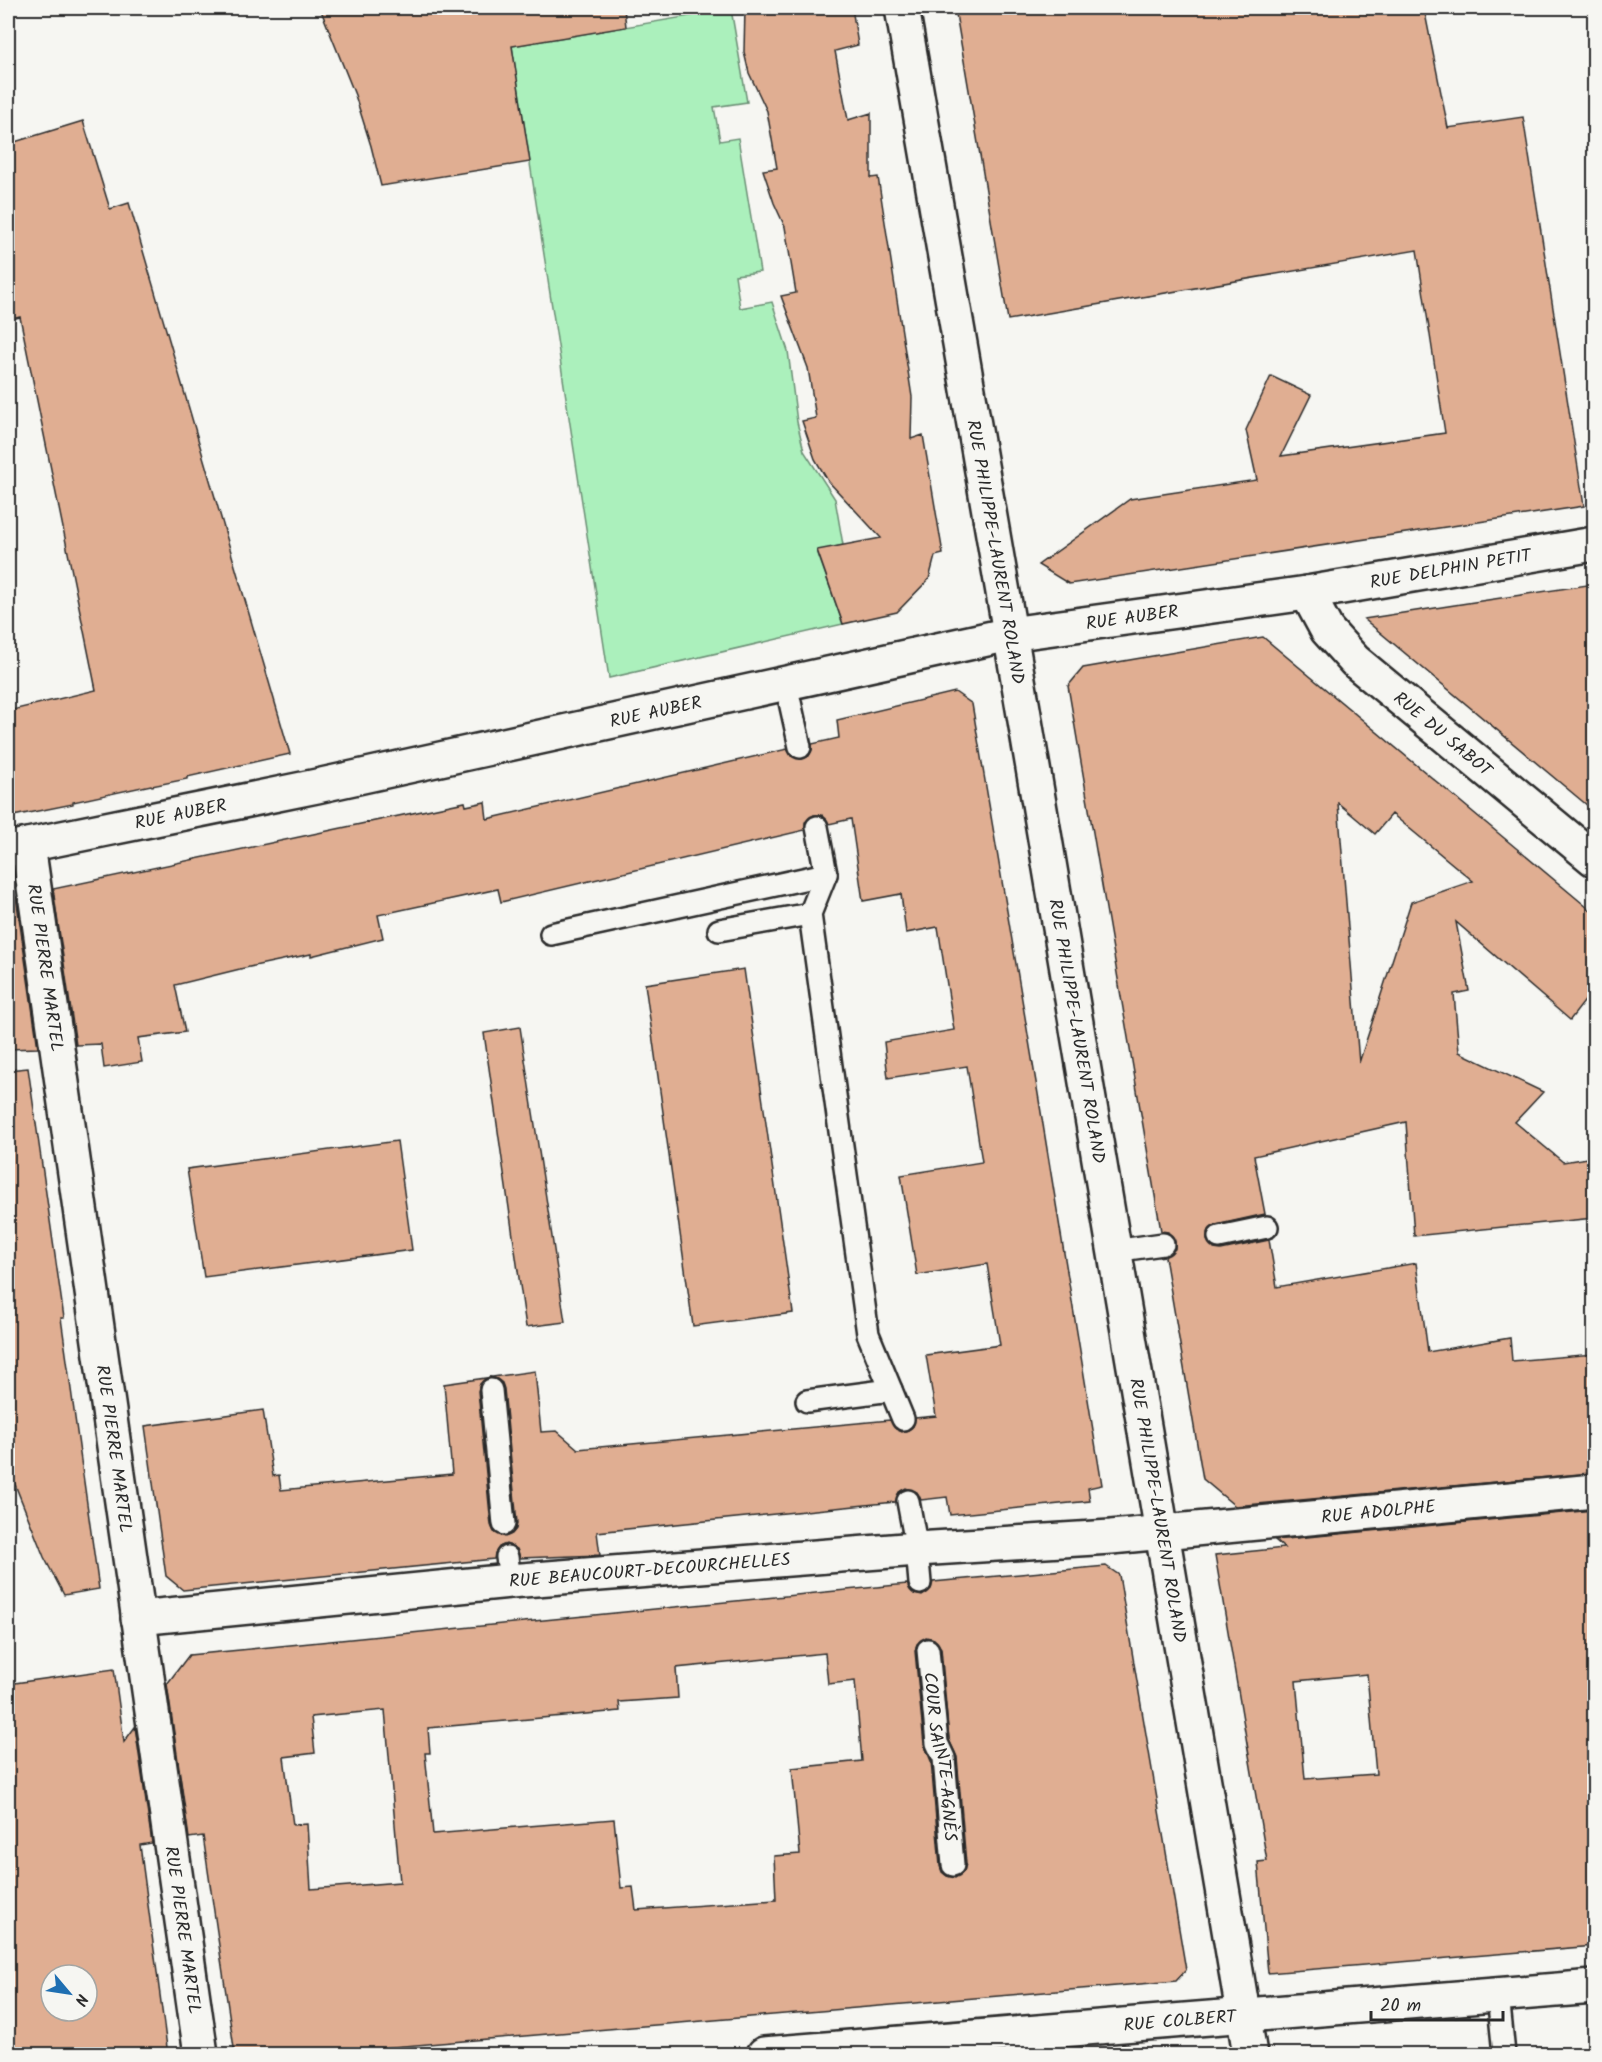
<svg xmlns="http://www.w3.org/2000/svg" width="1602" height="2062" font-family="Kalam,sans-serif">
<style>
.green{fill:#abf0bc;stroke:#6b8e74;stroke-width:1.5}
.building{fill:#e0ae92;stroke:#2b2b2b;stroke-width:1.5;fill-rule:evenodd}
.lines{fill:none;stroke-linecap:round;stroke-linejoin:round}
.lane-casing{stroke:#2b2b2b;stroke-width:26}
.street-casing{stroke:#2b2b2b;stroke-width:38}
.secondary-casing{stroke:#2b2b2b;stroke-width:38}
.lane{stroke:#f6f6f2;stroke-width:21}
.street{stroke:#f6f6f2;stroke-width:33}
.secondary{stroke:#f6f6f2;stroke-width:33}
.labels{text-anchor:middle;stroke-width:5;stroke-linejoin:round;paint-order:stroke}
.street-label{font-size:18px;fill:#2b2b2b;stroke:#f6f6f2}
</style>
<rect width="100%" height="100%" fill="#f6f6f2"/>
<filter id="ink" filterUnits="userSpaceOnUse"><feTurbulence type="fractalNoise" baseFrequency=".0167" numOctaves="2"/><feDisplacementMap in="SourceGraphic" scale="12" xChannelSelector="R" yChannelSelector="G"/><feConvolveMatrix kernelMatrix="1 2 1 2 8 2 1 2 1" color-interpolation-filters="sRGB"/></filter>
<g filter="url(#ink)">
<path class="green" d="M731 9 747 102 714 107 720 141 738 138 760 272 735 275 740 308 772 302 788 351 797 422 804 451 835 499 843 545 817 551 843 624 609 678 512 46Z"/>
<path class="building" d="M320 8H624L626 27 512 46 530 162 381 186 371 146 355 95Z
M745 8H852L858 45 835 51 848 120 871 113V178L878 177 912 397 911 439 923 435 943 554 935 556 929 579 897 612 843 624 817 550 881 538 828 481 815 459 802 421 816 418 808 368 781 296 796 293 785 227 774 203 763 170 777 168 767 111 749 73 744 52Z
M955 8H1424L1448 128 1523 117 1584 506 1069 584 1038 565 1130 499 1257 480 1246 430 1271 376 1311 395 1281 456 1445 433 1417 250 1008 320Z
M83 121 110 209 129 203 290 754 187 777V779L152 786 151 785 73 802V804L8 817V711L96 690 20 317 8 320V144Z
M1594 584V811L1364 619 1474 602Z
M1263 637 1594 913V989L1570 1020 1456 922 1469 991 1454 994 1459 1052 1543 1092 1515 1122 1563 1162 1594 1157V1218L1414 1236 1406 1122 1254 1156 1265 1214 1216 1225 1207 1232V1240L1214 1249 1221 1250 1269 1240 1277 1287 1416 1263 1428 1352 1510 1338 1512 1361 1594 1354V1473L1235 1506 1203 1479 1165 1257 1175 1249V1242L1168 1232 1161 1231 1068 686 1083 668ZM1338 803 1375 834 1392 814 1473 881 1411 902 1359 1063Z
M955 692 972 704 1038 1094 1102 1485 1088 1488 1090 1501 950 1515 947 1497 921 1500 917 1492 906 1488 899 1492 895 1502 597 1532 600 1555 520 1558 517 1549 506 1544 499 1547 495 1553 494 1559 183 1590 166 1576 145 1426 263 1410 273 1476 279 1475 281 1490 452 1474 444 1384 535 1371 541 1432 557 1431 578 1449 890 1420 896 1429 902 1432 908 1430 913 1426 915 1418 936 1416 926 1355 1000 1345 987 1264 917 1275 901 1175 982 1162 967 1066 888 1078 884 1042 954 1030 938 927 906 933 901 894 863 901 851 819 829 824 822 815H814L805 822V830L501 902 498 889 378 915 383 938 311 956V954L240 969 175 985 185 1032 138 1038 142 1062 104 1068 101 1044 76 1045 53 889 465 802 466 806 485 802 487 819 787 749 791 756 802 759 809 756 812 750V744L839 738 837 720ZM489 1377 497 1379 502 1383 504 1389 517 1523 516 1529 512 1534 505 1537 494 1532 491 1525 478 1391 480 1384Z
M16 897 38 1048 8 1049V899Z
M744 969 793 1313 693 1326 645 984Z
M520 1027 565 1322 526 1327 484 1033Z
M28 1068 64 1318H61L99 1589 64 1595 44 1557 8 1467V1070Z
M397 1141 412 1250 204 1277 187 1169Z
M1594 1510V1946L1268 1973 1258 1862 1267 1861 1215 1555 1284 1548 1275 1540ZM1367 1674 1376 1774 1305 1779 1296 1681Z
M1106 1566 1119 1575 1186 1970 1176 1981 298 2055H235L203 1836 189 1838 167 1684 189 1655 907 1584 914 1594 922 1596 931 1589 933 1582ZM926 1637 934 1639 941 1648 949 1740 957 1757 966 1864 964 1871 955 1878 947 1876 942 1872 940 1866 931 1761 924 1744 915 1651 917 1644ZM825 1653 828 1684 855 1681 862 1761 792 1768 800 1854 774 1856 776 1900 636 1910 633 1887 621 1888 614 1819 433 1834 425 1753H430L428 1728 620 1711 619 1702 678 1698 676 1668ZM385 1710 400 1882 311 1889 307 1824 293 1825 284 1757 315 1753 311 1717Z
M114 1669 124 1742 135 1727 152 1843 140 1845 168 2055H8V1684ZM51 1975H87V2011H51Z"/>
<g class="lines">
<defs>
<g id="lane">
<path d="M786 684 800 747"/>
<path d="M826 874 810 914 868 1334 903 1419"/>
<path d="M719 930 810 914"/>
<path d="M551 934 826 874 817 827"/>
<path d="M1219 1237 1267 1227"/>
<path d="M1114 1251 1163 1244"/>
<path d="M491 1390 504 1524"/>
<path d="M807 1401 891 1390"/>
<path d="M908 1501 917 1549 920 1583"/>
<path d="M507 1557 510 1581"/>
<path id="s1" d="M928 1650 937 1743 944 1758 953 1865"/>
<path d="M1498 1995 1504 2054"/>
</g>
<g id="street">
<path id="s2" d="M902 8 1019 685 1250 2054"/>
<path id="s3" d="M1307 593 1327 630 1355 661 1594 859"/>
<path id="s4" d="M28 845 201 2054"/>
<path id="s5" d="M8 849 317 786 1010 634 1307 593 1594 544"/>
<path id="s6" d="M138 1618 510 1581 917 1549 1111 1537 1594 1491"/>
</g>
<g id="secondary">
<path id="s7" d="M764 2054 1594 1987"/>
</g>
</defs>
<use href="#lane" class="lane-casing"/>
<use href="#street" class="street-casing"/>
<use href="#secondary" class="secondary-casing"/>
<use href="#lane" class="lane"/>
<use href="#street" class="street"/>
<use href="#secondary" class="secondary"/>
</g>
</g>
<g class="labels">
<g class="street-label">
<text dy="6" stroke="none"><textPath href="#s2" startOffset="552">RUE PHILIPPE-LAURENT ROLAND</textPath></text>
<text dy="6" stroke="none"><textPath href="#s5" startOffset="1470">RUE DELPHIN PETIT</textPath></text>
<text dy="6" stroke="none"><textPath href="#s5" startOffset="1148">RUE AUBER</textPath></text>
<text dy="6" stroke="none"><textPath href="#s5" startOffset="662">RUE AUBER</textPath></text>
<text dy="6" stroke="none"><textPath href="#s3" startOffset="198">RUE DU SABOT</textPath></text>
<text dy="6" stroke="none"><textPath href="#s5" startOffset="176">RUE AUBER</textPath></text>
<text dy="6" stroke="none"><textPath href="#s4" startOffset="124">RUE PIERRE MARTEL</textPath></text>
<text dy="6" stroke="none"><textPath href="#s2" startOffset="1038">RUE PHILIPPE-LAURENT ROLAND</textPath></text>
<text dy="6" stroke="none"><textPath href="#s4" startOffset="610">RUE PIERRE MARTEL</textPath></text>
<text dy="6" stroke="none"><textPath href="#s2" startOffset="1524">RUE PHILIPPE-LAURENT ROLAND</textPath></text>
<text dy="6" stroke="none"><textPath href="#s6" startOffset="1245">RUE ADOLPHE</textPath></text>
<text dy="6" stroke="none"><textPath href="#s6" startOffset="514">RUE BEAUCOURT-DECOURCHELLES</textPath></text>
<text dy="6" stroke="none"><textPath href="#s1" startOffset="108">COUR SAINTE-AGNÈS</textPath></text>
<text dy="6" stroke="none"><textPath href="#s4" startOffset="1096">RUE PIERRE MARTEL</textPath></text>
<text dy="6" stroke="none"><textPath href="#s7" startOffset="417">RUE COLBERT</textPath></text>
</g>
</g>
<rect width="1602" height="2062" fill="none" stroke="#f6f6f2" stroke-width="30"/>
<rect x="15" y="15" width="1572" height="2032" fill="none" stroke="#2b2b2b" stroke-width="2" filter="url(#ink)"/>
<g transform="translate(69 1993) rotate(119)"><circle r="28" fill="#f6f6f2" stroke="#a5a5a2" stroke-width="1.5"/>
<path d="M0-4.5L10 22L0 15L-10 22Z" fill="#1f6fb2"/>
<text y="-9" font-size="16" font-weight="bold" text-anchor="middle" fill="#2b2b2b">N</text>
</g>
<path d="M1371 2011v9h132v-9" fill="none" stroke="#2b2b2b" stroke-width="3"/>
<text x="1380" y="2011" font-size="18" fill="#2b2b2b" stroke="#f6f6f2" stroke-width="4.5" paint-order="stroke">20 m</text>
</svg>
